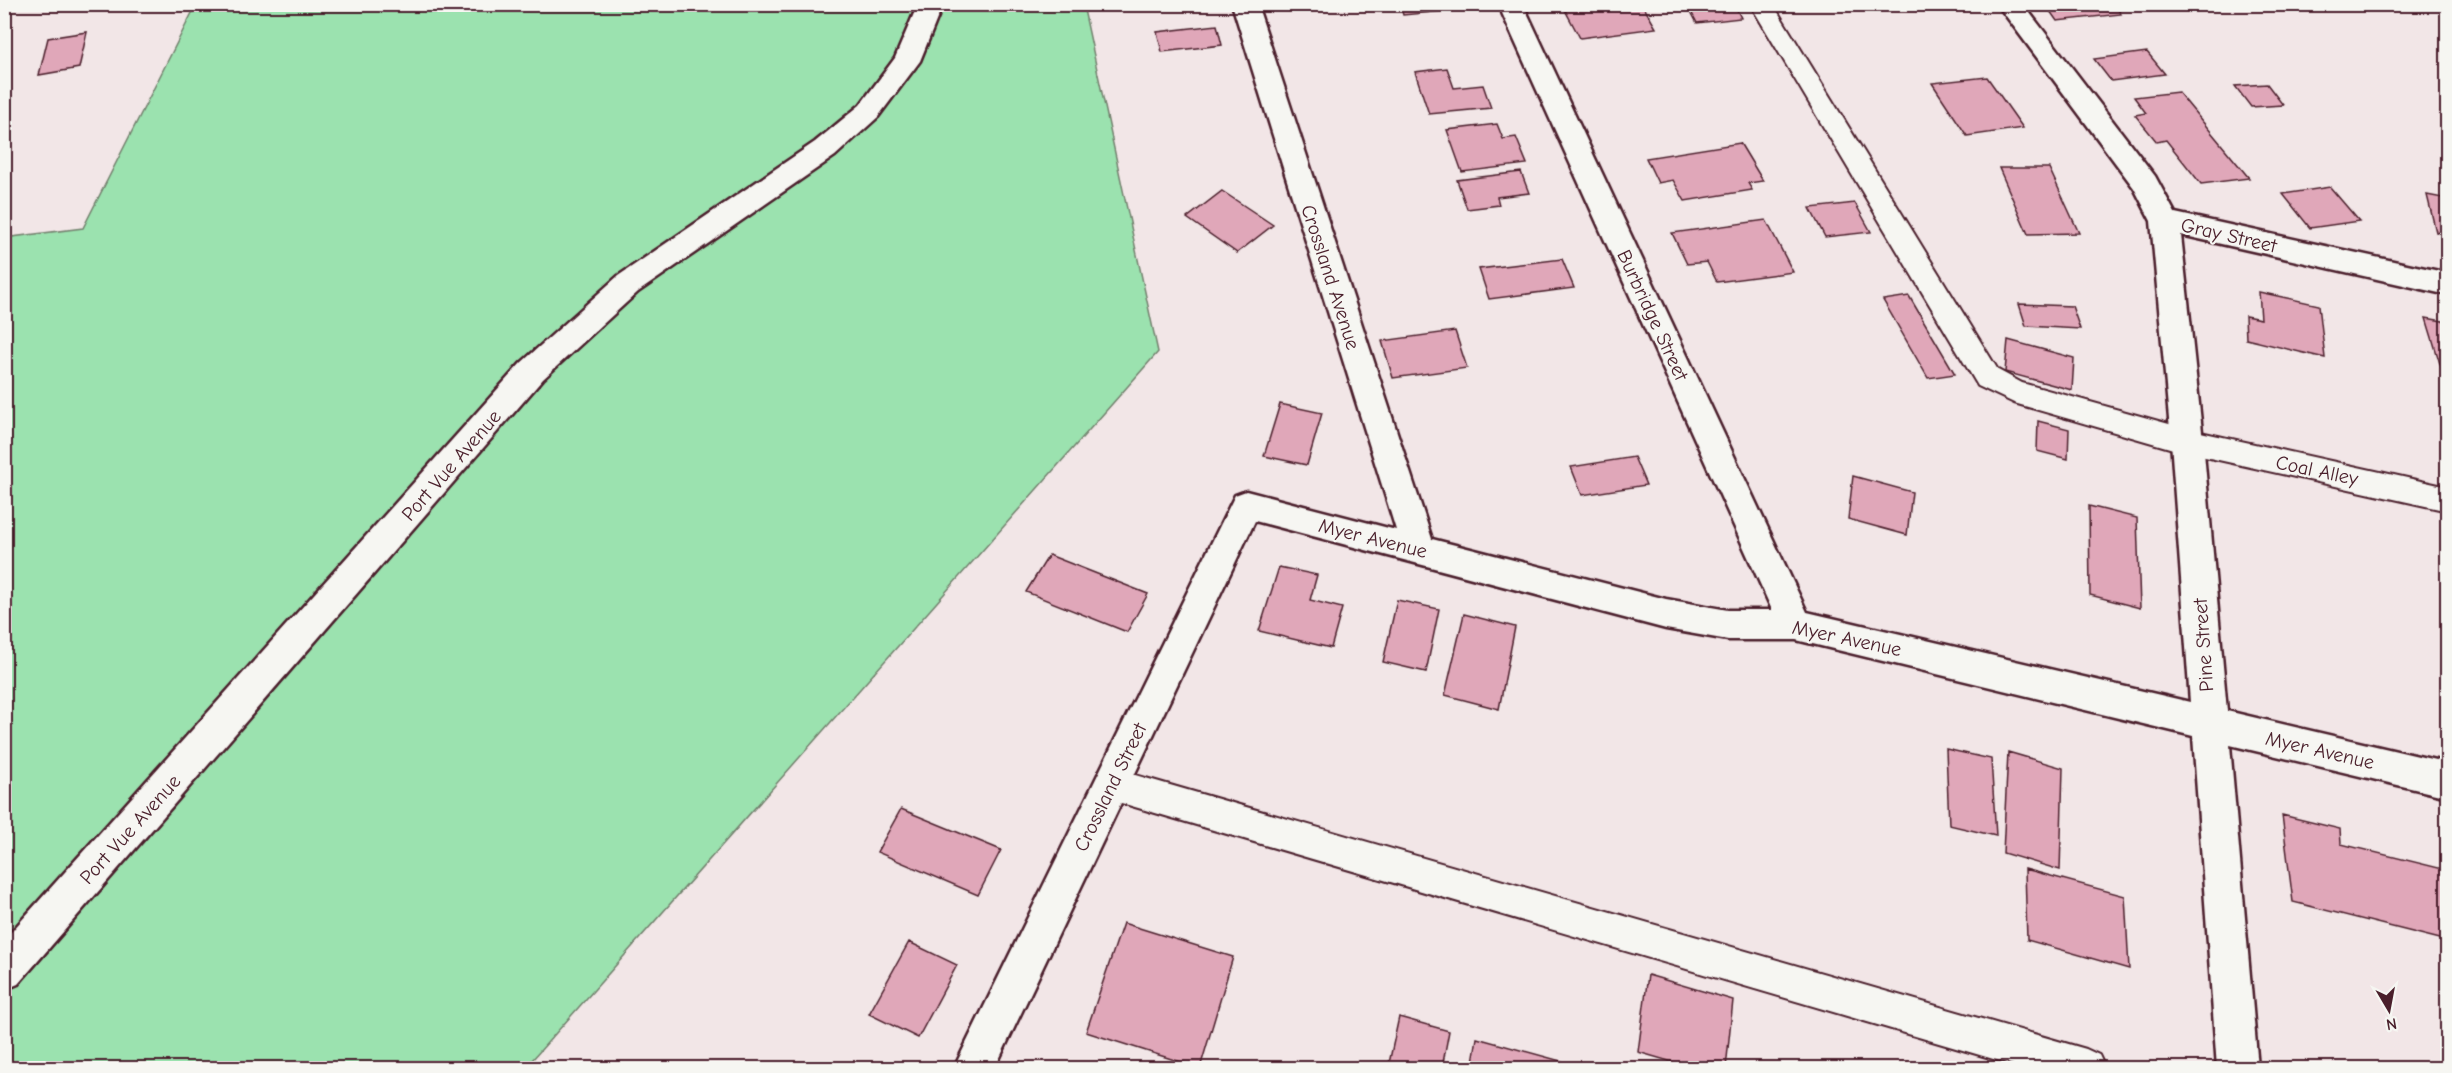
<svg xmlns="http://www.w3.org/2000/svg" width="2452" height="1073" font-family="'Comic Neue',sans-serif">
<style>
.green{fill:#9be2af;stroke:#72806d;stroke-width:1.5}
.building{fill:#e0a7b9;stroke:#4a1f2b;stroke-width:1.5}
.lines{fill:none;stroke-linecap:round;stroke-linejoin:round}
.service-casing{stroke:#4a1f2b;stroke-width:4}
.minor-casing{stroke:#4a1f2b;stroke-width:5}
.service{fill:#f6f6f2;fill-rule:evenodd}
.minor{fill:#f6f6f2;fill-rule:evenodd}
.labels{text-anchor:middle;stroke-width:4.5;stroke-linejoin:round;paint-order:stroke}
.street-label{font-size:20px;fill:#4a1f2b;stroke:#f6f6f2}
</style>
<rect width="100%" height="100%" fill="#f2e6e7"/>
<filter id="ink" filterUnits="userSpaceOnUse"><feTurbulence type="fractalNoise" baseFrequency=".0167" numOctaves="2"/><feDisplacementMap in="SourceGraphic" scale="12" xChannelSelector="R" yChannelSelector="G"/><feConvolveMatrix kernelMatrix="1 2 1 2 8 2 1 2 1" color-interpolation-filters="sRGB"/></filter>
<g filter="url(#ink)">
<path class="green" d="M196 5H1083L1158 352 525 1068H5L4 238 83 228Z"/>
<path class="building" d="M1400 4H1452L1454 10 1403 15Z
M1601 4H1642L1656 28 1580 38 1565 10Z
M1687 4H1734L1741 18 1697 23Z
M2045 4H2114L2121 14 2057 21Z
M1217 25 1222 45 1162 52 1157 32Z
M87 32 79 68 39 75 48 38Z
M2147 52 2165 74 2111 81 2094 59Z
M1447 68 1454 88 1483 85 1491 108 1429 114 1415 72Z
M1987 77 2023 128 1967 136 1932 83Z
M2267 84 2283 105 2251 107 2235 86Z
M2178 92 2249 178 2201 184 2166 140 2157 142 2135 115 2146 113 2134 97Z
M1497 124 1503 139 1516 137 1527 164 1462 172 1447 130Z
M1740 143 1763 181 1748 183 1752 190 1685 201 1673 180 1658 183 1646 158Z
M1999 168H2049L2079 233 2028 234Z
M1521 172 1529 193 1497 197 1499 205 1467 209 1457 180Z
M2330 187 2359 221 2310 228 2283 194Z
M1222 191 1273 225 1237 253 1187 218Z
M2427 195 2448 199V234L2436 232Z
M1855 203 1871 232 1825 237 1810 208Z
M1766 220 1793 272 1717 282 1707 262 1687 264 1672 233Z
M1562 259 1574 288 1489 299 1479 269Z
M2259 292 2319 305 2325 358 2246 339 2245 316 2261 319Z
M1909 296 1955 374 1928 378 1883 300Z
M2019 304 2072 306 2080 329 2026 326Z
M2426 318 2448 322V378L2444 377Z
M1455 331 1467 368 1393 378 1382 341Z
M2008 340 2074 358 2072 390 2005 372Z
M1280 404 1322 413 1307 465 1264 456Z
M2038 421 2069 429 2068 459 2037 451Z
M1634 457 1646 485 1582 495 1571 467Z
M1853 476 1912 492 1907 535 1848 519Z
M2089 506 2137 518 2140 608 2090 595Z
M1049 555 1148 594 1127 632 1026 592Z
M1279 567 1317 575 1310 600 1342 608 1331 648 1259 631Z
M1397 600 1439 609 1426 672 1383 662Z
M1464 614 1515 627 1499 709 1445 695Z
M1946 749 1991 759 1996 836 1949 825Z
M2008 752 2063 768 2060 870 2003 853Z
M901 809 1001 850 978 895 877 852Z
M2282 815 2340 829 2341 844 2447 870 2448 941 2293 902Z
M2025 869 2125 896 2129 969 2027 940Z
M1123 923 1233 957 1200 1068 1086 1032Z
M909 942 957 965 918 1038 869 1014Z
M1648 975 1733 1000 1726 1068H1693L1638 1052Z
M1399 1017 1449 1031 1442 1068H1388Z
M1477 1038 1586 1068H1472Z"/>
<g class="lines">
<defs>
<path id="service" d="M1750 4H1773L1998 370 2022 383 2187 429 2448 487V511L2187 453 2014 403 1978 386Z
M1111 768 2086 1049 2099 1055 2105 1068H2024L1111 800 1099 795 1094 784 1099 773Z"/>
<path id="minor" d="M918 4H943L920 61 878 117 835 156 638 292 543 379 18 984 4 990V940L521 363 618 276 815 142 860 105 895 58Z
M1232 4H1257L1432 539 1666 599 1728 610H1772L1498 4H1523L1807 612 2190 702 2171 441 2151 221 2134 188 1997 4H2023L2155 176 2175 213 2448 273V295L2181 235 2203 441 2227 711 2448 763V797L2230 745 2258 1068H2217L2193 736 1796 640H1728L1666 629 1255 521 995 1068H954L1235 495 1246 491 1396 530Z"/>
</defs>
<use href="#service" class="service-casing"/>
<use href="#minor" class="minor-casing"/>
<use href="#service" class="service"/>
<use href="#minor" class="minor"/>
</g>
</g>
<g class="labels">
<g class="street-label">
<text transform="translate(2229 235) rotate(13)" y="7">Gray Street</text>
<text transform="translate(1331 277) rotate(72)" y="7">Crossland Avenue</text>
<text transform="translate(1653 315) rotate(65)" y="7">Burbridge Street</text>
<text transform="translate(451 465) rotate(-49)" y="7">Port Vue Avenue</text>
<text transform="translate(2317 470) rotate(12)" y="7">Coal Alley</text>
<text transform="translate(1373 538) rotate(14)" y="7">Myer Avenue</text>
<text transform="translate(1847 638) rotate(12)" y="7">Myer Avenue</text>
<text transform="translate(2203 645) rotate(-94)" y="7">Pine Street</text>
<text transform="translate(2320 750) rotate(13)" y="7">Myer Avenue</text>
<text transform="translate(1110 787) rotate(-64)" y="7">Crossland Street</text>
<text transform="translate(130 829) rotate(-48)" y="7">Port Vue Avenue</text>
</g>
</g>
<rect width="2452" height="1073" fill="none" stroke="#f6f6f2" stroke-width="24"/>
<rect x="12" y="12" width="2428" height="1049" fill="none" stroke="#4a1f2b" stroke-width="2" filter="url(#ink)"/>
<g transform="translate(2389 1010) rotate(170)" stroke="#f6f6f2" stroke-width="4.5" paint-order="stroke">
<path d="M0-4.5L10 22L0 15L-10 22Z" fill="#4a1f2b"/>
<text y="-9" font-size="16" font-weight="bold" text-anchor="middle" fill="#4a1f2b">N</text>
</g>
</svg>
